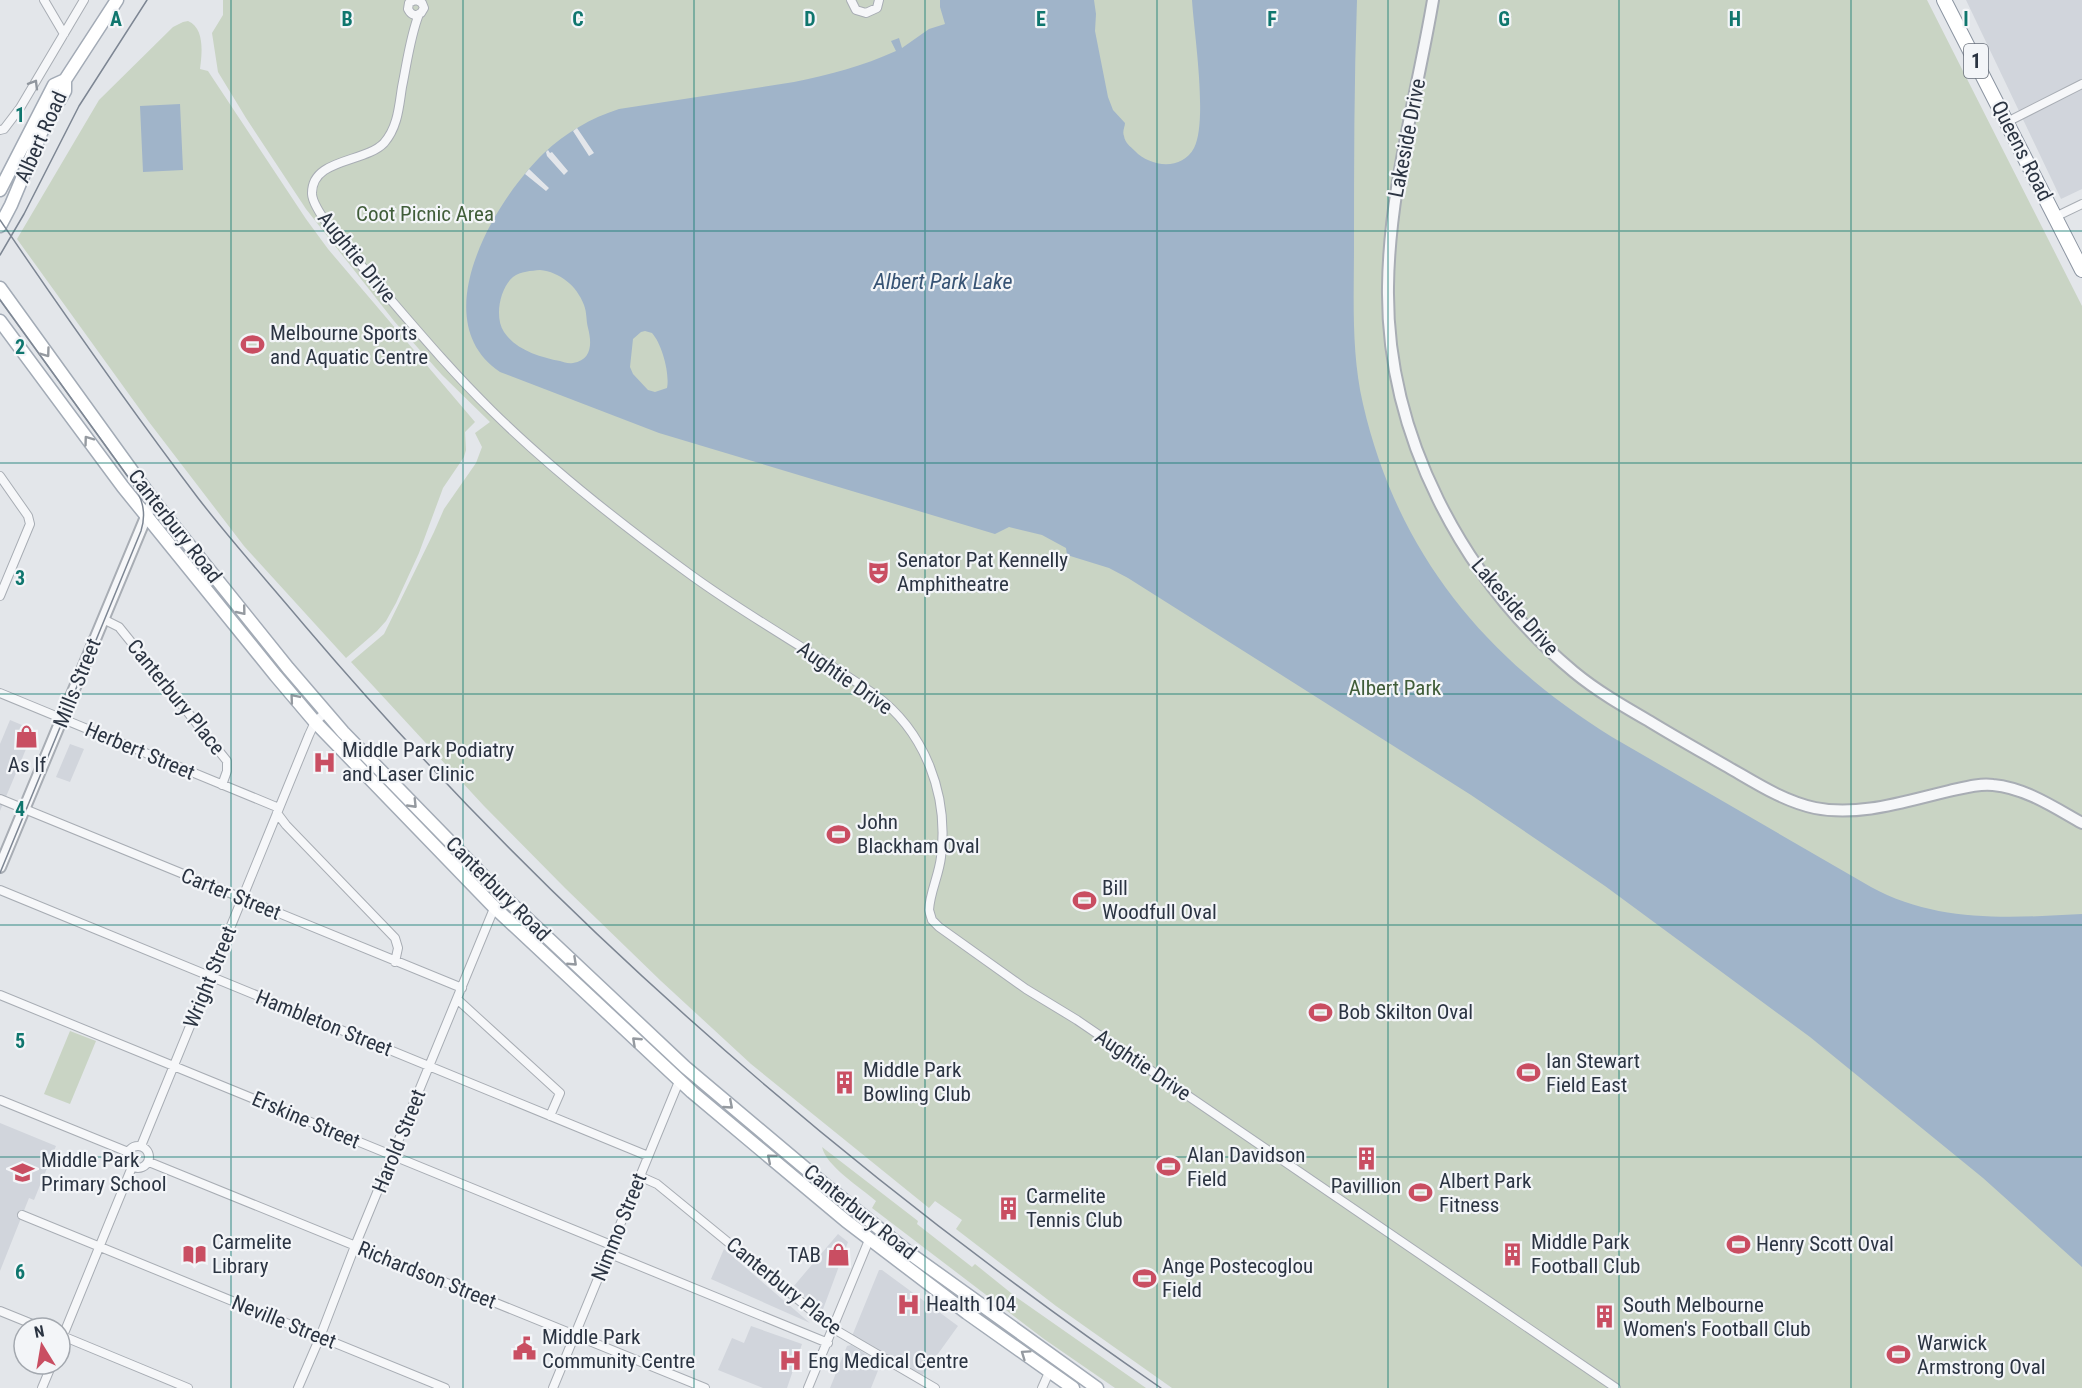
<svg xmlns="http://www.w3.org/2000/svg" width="2082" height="1388" font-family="'Roboto Condensed',sans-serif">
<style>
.built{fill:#d1d5dc}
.green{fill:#c9d4c4}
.water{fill:#a0b4c9;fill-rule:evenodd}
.pier{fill:#e3e6ea}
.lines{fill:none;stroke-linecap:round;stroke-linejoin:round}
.minor-casing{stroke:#a8adb4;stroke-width:10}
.tertiary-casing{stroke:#a8adb4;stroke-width:14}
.primary-casing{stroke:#a3abb6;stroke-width:15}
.trunk-casing{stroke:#8b94a1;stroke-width:16}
.minor{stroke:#f6f7f9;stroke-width:8}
.tertiary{stroke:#f6f7f9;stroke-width:10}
.primary{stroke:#fff;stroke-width:12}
.trunk{stroke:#fff;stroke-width:14}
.tram{stroke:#7d8693;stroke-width:1.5}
.oneway{stroke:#90969e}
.oneway2{stroke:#959aa0}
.grid{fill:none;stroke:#0f766e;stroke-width:1.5;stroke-opacity:0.55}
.labels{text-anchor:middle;stroke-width:4.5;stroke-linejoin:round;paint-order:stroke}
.shield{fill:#f3f5f8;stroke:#676e79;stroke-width:1.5}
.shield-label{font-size:20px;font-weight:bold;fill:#2b3442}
.street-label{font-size:21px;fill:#2b3442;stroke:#f3f5f8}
.park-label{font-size:21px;fill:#405d39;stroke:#f3f5f8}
.poi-label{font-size:21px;fill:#2b3442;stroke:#f3f5f8;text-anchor:start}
.water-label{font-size:22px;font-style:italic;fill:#375374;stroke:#f3f5f8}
.grid-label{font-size:20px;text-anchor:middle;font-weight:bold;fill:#0f766e;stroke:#f3f5f8;stroke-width:4.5;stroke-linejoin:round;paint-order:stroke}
</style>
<rect width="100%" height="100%" fill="#e3e6ea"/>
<path class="built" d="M1966 0H2082V189L2061 199Z
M10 720 34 730 0 811V744Z
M70 744 84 749 70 782 56 777Z
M0 1123 56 1146 34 1200 29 1198 0 1271Z
M838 1234 848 1242 822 1312 793 1287Z
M724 1249 810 1323 711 1279Z
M879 1270H882L958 1326 922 1376 852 1336Z
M751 1326 802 1344 787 1388H763L718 1370 732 1338 744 1343Z
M851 1345 881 1363 871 1388H830L847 1346Z"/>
<path class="green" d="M223 0H1927L2082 306V1388H1172L1056 1306 956 1229 962 1220 935 1201 929 1208 751 1064 661 981 565 888 484 806 351 662 384 634 434 532 444 509 476 463 482 447 475 433 490 422 442 375 394 321 306 209 246 118 218 72 212 33 223 15Z
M188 21C205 28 202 54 200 69L208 71 306 219 328 249 475 422 465 432 466 450 464 457 443 488 419 553 396 603 386 621 377 631 346 658 244 546 149 422 17 239 99 100 173 27 183 22Z
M70 1031 96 1041 70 1104 44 1094Z
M822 1147 918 1221 917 1224 972 1267 975 1264 1016 1297 1146 1388H1115L1044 1339 872 1208 876 1201C861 1188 826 1166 822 1147Z"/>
<path class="water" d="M940 0H1094L1096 14 1095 31 1108 97 1113 110 1125 123C1125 127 1122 131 1124 136 1125 143 1130 146 1135 151 1150 167 1182 171 1194 148 1208 121 1194 33 1192 0H1357C1354 82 1354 164 1354 246 1354 298 1351 352 1363 404 1397 552 1484 658 1612 737L1871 887C1937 923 2009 918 2082 914V1267L1983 1178 1810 1037 1605 886 1471 795 1128 578 1109 568 1067 555 1066 548 1042 535 1009 527 995 534 659 433 500 372C423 320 495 200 544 153 565 133 591 118 619 109L794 82C829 75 863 66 896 51L891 41 899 38 902 48 929 29 945 24 940 7ZM540 270C560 272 577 286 584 305 587 313 586 320 588 328 592 343 592 360 573 363 568 364 564 362 560 361 540 357 516 350 504 332 494 317 500 288 513 277 521 271 531 271 540 270ZM645 331 652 333C662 344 670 374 667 388L655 392 648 390 633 374 630 367 633 339 641 332Z
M180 104 183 170 143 172 140 106Z"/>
<path class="pier" d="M577 128 594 153 589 156 573 131Z
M548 150 550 153 552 152 568 171 564 175 547 156 546 152Z
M529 169 549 188 546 191 525 174Z"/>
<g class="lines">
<defs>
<path id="minor" d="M44 0 64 34
M415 0 409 3 408 9C411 15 416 17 421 13L424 8 422 3 417 0
M851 0 856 10 866 13 877 8 879 0
M419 14C410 37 407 63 402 87 399 106 398 127 384 143 365 163 311 158 312 194 313 213 358 261 372 278 411 323 449 369 492 411 553 471 622 525 691 575 750 618 815 653 874 694 925 731 949 795 941 857 939 875 930 892 929 910L932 920 939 927 1026 989 1077 1020 1616 1388
M2007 122 2082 84
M0 130 4 129 20 108 84 0
M2055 217 2082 204
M0 476 28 516 30 524 0 596
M103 619 119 627 227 761V771L222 785
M0 693 279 808
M0 799 462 988
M277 813 286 825 395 938 398 948 395 962
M0 890 648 1156
M0 995 611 1245
M457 999 560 1093 550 1116
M0 1100 128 1152
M127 1157a11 11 0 1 1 22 0a11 11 0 1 1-22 0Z
M141 1146 309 735 315 722 326 712
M149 1162 705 1388
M639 1176 657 1184 834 1329 935 1388
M22 1215 445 1388
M608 1253 828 1343
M0 1311 42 1328
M60 1335 188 1388
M60 1343 132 1167
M42 1388 52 1364
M298 1388 320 1337 355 1246 495 906
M553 1388 680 1079
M808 1388 869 1240
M1042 1388 1050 1370"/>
<path id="tertiary" d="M1433 0C1417 95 1389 190 1388 287 1386 434 1462 579 1574 672 1597 691 1623 706 1649 721 1675 737 1702 752 1728 767 1756 783 1783 801 1815 808 1859 817 1906 801 1949 791 1963 788 1979 783 1993 785 2026 788 2055 808 2082 823
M0 867 153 500"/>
<path id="primary" d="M0 190 54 85 65 80
M0 226 11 205 44 126 65 91V80L117 0
M0 288 153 500 288 668 343 732 500 893 685 1067 824 1184 912 1255 1097 1388
M0 321 123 487 276 676 315 722 494 907 692 1092 846 1221 967 1313 1073 1388"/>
<path id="trunk" d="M1944 0 2082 270"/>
</defs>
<use href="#minor" class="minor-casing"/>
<use href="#tertiary" class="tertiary-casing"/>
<use href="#primary" class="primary-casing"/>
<use href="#trunk" class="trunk-casing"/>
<use href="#minor" class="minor"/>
<use href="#tertiary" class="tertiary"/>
<use href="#primary" class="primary"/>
<use href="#trunk" class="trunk"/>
<path class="tram" d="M0 220C64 314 129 407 198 498 232 542 269 583 305 626 554 919 844 1170 1161 1388
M0 255 24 214 79 106 147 0
M0 300 131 481C142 497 147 512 141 531L0 873"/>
</g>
<defs><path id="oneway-chevron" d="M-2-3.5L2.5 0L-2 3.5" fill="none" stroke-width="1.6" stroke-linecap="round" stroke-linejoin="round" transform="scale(1.5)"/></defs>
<use class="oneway" href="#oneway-chevron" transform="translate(34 84) rotate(-59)"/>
<g class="oneway2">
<use href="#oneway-chevron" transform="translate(46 353) rotate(54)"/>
<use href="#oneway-chevron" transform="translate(88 440) rotate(-126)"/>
<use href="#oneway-chevron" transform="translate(242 611) rotate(51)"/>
<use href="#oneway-chevron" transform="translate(294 698) rotate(-130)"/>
<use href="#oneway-chevron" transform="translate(413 804) rotate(46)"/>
<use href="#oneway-chevron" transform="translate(573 962) rotate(43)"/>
<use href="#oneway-chevron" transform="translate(636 1041) rotate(-137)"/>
<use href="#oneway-chevron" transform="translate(729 1105) rotate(41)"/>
<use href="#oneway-chevron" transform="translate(771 1158) rotate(-140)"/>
<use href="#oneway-chevron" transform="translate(1025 1354) rotate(-145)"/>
</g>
<path class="grid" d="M231 0V1388M463 0V1388M694 0V1388M925 0V1388M1157 0V1388M1388 0V1388M1619 0V1388M1851 0V1388M0 231H2082M0 463H2082M0 694H2082M0 925H2082M0 1157H2082"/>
<defs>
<symbol id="stadium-bare" viewBox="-9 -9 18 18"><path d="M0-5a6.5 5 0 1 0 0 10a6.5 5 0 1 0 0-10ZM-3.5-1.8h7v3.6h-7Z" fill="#c94e62" stroke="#f3f5f8" stroke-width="2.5" paint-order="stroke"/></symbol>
<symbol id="theatre-bare" viewBox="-9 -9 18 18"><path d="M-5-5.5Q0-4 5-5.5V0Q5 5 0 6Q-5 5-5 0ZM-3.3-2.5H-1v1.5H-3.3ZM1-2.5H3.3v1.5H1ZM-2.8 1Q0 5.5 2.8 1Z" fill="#c94e62" stroke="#f3f5f8" stroke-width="2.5" paint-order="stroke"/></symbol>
<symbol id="shop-bare" viewBox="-9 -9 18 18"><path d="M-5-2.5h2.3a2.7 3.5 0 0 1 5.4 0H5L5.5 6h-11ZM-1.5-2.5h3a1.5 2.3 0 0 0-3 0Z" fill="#c94e62" stroke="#f3f5f8" stroke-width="2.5" paint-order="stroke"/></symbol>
<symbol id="hospital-bare" viewBox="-9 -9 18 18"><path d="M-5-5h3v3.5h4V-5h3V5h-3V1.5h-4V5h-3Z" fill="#c94e62" stroke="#f3f5f8" stroke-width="2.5" paint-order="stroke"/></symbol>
<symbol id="building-bare" viewBox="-9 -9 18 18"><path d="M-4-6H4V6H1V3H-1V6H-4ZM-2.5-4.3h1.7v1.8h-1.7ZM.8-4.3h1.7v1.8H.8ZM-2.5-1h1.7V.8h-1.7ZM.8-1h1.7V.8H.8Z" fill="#c94e62" stroke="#f3f5f8" stroke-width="2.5" paint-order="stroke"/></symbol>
<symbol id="school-bare" viewBox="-9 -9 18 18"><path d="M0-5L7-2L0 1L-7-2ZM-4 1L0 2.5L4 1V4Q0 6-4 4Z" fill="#c94e62" stroke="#f3f5f8" stroke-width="2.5" paint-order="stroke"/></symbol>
<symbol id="library-bare" viewBox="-9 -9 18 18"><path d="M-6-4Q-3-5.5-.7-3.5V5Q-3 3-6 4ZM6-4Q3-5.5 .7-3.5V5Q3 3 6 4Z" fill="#c94e62" stroke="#f3f5f8" stroke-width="2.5" paint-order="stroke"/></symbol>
<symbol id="civic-bare" viewBox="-9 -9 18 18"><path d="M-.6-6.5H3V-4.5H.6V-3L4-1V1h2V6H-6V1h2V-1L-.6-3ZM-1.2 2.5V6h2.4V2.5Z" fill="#c94e62" stroke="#f3f5f8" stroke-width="2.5" paint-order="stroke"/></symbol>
</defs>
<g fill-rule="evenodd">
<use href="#stadium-bare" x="236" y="328" width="33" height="33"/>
<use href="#theatre-bare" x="862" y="556" width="33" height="33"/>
<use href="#shop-bare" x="10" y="720" width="33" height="33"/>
<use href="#hospital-bare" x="308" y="746" width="33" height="33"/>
<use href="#stadium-bare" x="822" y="818" width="33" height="33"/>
<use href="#stadium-bare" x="1068" y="884" width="33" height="33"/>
<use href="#stadium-bare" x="1304" y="996" width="33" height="33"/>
<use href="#stadium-bare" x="1512" y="1056" width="33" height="33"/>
<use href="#building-bare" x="828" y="1066" width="33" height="33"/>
<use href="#building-bare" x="1350" y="1142" width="33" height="33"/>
<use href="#stadium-bare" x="1152" y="1150" width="33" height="33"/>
<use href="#school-bare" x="6" y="1156" width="33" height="33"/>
<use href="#stadium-bare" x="1404" y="1176" width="33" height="33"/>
<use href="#building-bare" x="992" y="1192" width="33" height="33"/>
<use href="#stadium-bare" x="1722" y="1228" width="33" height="33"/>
<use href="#library-bare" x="178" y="1238" width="33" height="33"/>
<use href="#building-bare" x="1496" y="1238" width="33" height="33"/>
<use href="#shop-bare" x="822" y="1238" width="33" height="33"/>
<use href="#stadium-bare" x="1128" y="1262" width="33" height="33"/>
<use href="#hospital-bare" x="892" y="1288" width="33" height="33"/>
<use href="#building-bare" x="1588" y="1300" width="33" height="33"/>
<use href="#civic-bare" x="508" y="1332" width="33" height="33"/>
<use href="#stadium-bare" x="1882" y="1338" width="33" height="33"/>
<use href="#hospital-bare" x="774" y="1344" width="33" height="33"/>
</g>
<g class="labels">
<rect class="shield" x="1964" y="44" width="24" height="34" rx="4.5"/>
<g class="shield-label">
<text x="1976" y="68">1</text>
</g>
<g class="street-label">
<text transform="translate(41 137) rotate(-66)" y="7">Albert Road</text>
<text transform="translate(1407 138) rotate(-79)" y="7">Lakeside Drive</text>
<text transform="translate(2022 151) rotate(63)" y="7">Queens Road</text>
<text transform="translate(357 257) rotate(51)" y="7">Aughtie Drive</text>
<text transform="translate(175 526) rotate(52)" y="7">Canterbury Road</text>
<text transform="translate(1515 607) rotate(49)" y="7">Lakeside Drive</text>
<text transform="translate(845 678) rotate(35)" y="7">Aughtie Drive</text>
<text transform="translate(77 683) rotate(-68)" y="7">Mills Street</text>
<text transform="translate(176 697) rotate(51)" y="7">Canterbury Place</text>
<text transform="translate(140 751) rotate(23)" y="7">Herbert Street</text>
<text transform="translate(498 889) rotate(45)" y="7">Canterbury Road</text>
<text transform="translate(231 894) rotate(22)" y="7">Carter Street</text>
<text transform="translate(210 977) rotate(-68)" y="7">Wright Street</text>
<text transform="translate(324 1023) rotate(22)" y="7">Hambleton Street</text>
<text transform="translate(1143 1065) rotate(34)" y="7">Aughtie Drive</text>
<text transform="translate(306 1120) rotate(23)" y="7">Erskine Street</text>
<text transform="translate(399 1141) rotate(-68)" y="7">Harold Street</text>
<text transform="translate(860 1212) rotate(39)" y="7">Canterbury Road</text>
<text transform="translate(619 1227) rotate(-68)" y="7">Nimmo Street</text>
<text transform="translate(427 1275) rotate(22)" y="7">Richardson Street</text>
<text transform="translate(784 1286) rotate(39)" y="7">Canterbury Place</text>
<text transform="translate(284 1322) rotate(22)" y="7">Neville Street</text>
</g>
<g class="park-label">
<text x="425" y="221">Coot Picnic Area</text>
<text x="1395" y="695">Albert Park</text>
</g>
<g class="poi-label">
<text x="270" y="340">Melbourne Sports<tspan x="270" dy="24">and Aquatic Centre</tspan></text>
<text x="897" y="567">Senator Pat Kennelly<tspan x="897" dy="24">Amphitheatre</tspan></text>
<text x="342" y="757">Middle Park Podiatry<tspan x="342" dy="24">and Laser Clinic</tspan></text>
<text x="27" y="772" text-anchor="middle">As If</text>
<text x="857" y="829">John<tspan x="857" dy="24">Blackham Oval</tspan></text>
<text x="1102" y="895">Bill<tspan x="1102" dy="24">Woodfull Oval</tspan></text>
<text x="1338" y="1019">Bob Skilton Oval</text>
<text x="1546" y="1068">Ian Stewart<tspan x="1546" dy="24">Field East</tspan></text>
<text x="863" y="1077">Middle Park<tspan x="863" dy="24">Bowling Club</tspan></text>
<text x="1187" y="1162">Alan Davidson<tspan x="1187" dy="24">Field</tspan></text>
<text x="41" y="1167">Middle Park<tspan x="41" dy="24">Primary School</tspan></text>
<text x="1439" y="1188">Albert Park<tspan x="1439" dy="24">Fitness</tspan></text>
<text x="1366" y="1193" text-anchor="middle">Pavillion</text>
<text x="1026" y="1203">Carmelite<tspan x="1026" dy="24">Tennis Club</tspan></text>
<text x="212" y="1249">Carmelite<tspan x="212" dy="24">Library</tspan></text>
<text x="1531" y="1249">Middle Park<tspan x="1531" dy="24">Football Club</tspan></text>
<text x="1756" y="1251">Henry Scott Oval</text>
<text x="821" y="1262" text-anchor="end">TAB</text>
<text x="1162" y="1273">Ange Postecoglou<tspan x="1162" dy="24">Field</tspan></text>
<text x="926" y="1311">Health 104</text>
<text x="1623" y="1312">South Melbourne<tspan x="1623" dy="24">Women's Football Club</tspan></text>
<text x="542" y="1344">Middle Park<tspan x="542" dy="24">Community Centre</tspan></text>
<text x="1917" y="1350">Warwick<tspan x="1917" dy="24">Armstrong Oval</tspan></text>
<text x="808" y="1368">Eng Medical Centre</text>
</g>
<g class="water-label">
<text x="943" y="289">Albert Park Lake</text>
</g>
</g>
<g class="grid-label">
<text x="116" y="26">A</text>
<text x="347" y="26">B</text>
<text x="578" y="26">C</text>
<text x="810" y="26">D</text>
<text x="1041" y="26">E</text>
<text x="1272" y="26">F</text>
<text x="1504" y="26">G</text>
<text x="1735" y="26">H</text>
<text x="1966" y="26">I</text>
<text x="20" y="122">1</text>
<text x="20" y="354">2</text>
<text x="20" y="585">3</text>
<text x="20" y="816">4</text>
<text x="20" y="1048">5</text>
<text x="20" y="1279">6</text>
</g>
<g transform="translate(42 1346) rotate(349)"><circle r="28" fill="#f3f5f8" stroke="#a3a8af" stroke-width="1.5"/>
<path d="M0-4.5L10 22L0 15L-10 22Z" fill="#c94e62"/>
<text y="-9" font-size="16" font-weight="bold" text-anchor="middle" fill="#2b3442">N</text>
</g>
</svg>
